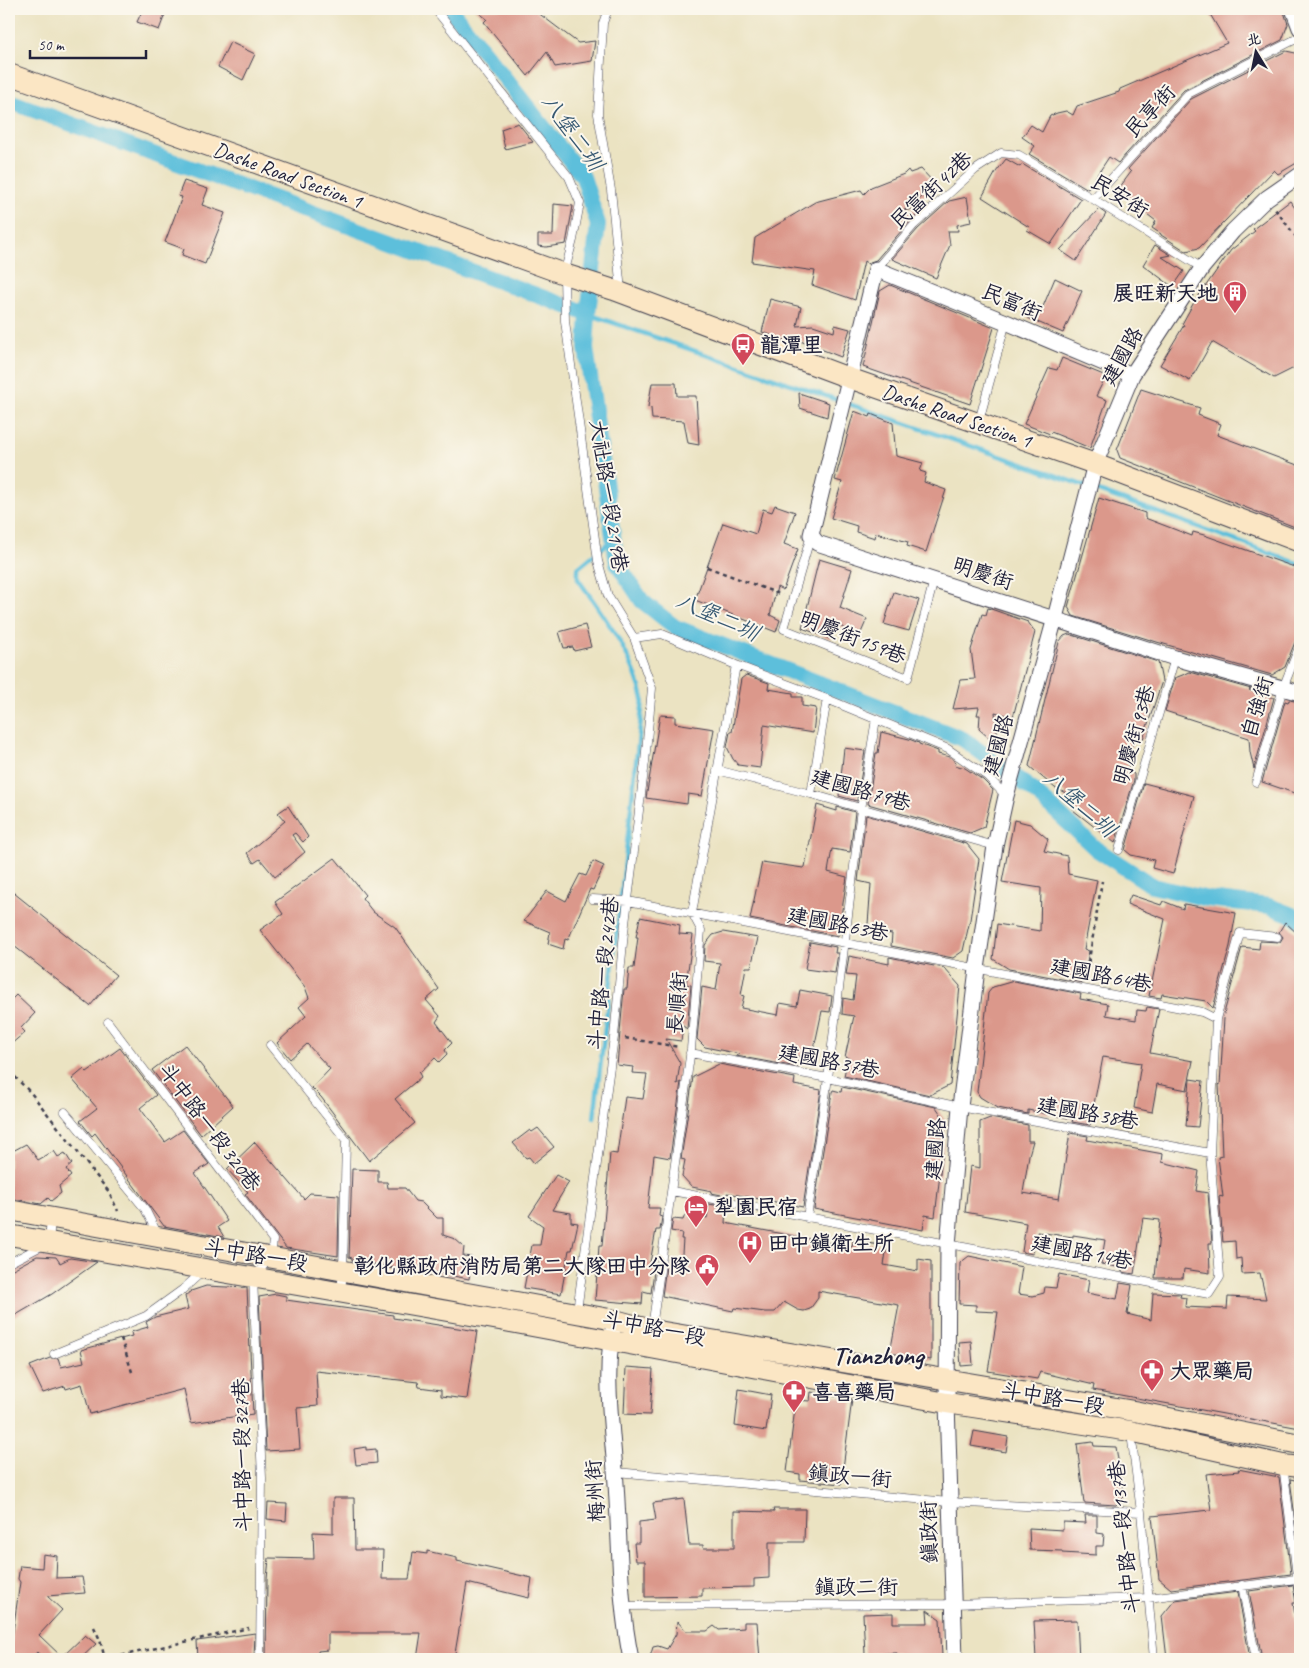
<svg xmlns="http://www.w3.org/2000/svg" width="1309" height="1668" font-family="Caveat,'LXGW WenKai TC',sans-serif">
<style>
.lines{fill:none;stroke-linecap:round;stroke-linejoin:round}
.stream{stroke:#5dbfdb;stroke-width:4.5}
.canal{stroke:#5dbfdb;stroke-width:16}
.building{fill:#db988b}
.lane-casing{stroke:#403f4f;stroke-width:9}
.street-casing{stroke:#403f4f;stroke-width:17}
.secondary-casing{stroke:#403f4f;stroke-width:22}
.path{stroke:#403f4f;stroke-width:2.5;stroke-dasharray:4 4;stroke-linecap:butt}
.lane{stroke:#fff;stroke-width:8}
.street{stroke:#fff;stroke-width:15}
.secondary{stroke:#fbe6c4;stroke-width:20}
.labels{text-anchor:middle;stroke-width:4;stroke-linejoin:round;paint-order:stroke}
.street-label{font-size:21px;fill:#22223b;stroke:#fbf7ec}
.poi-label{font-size:21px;font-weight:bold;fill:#22223b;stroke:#fbf7ec;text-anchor:start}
.water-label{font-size:22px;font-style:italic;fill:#375973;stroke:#fbf7ec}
.district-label{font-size:26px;font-weight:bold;fill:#22223b;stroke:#fbf7ec}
</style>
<rect width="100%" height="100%" fill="#fbf7ec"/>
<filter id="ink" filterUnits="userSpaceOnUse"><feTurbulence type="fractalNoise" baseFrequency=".02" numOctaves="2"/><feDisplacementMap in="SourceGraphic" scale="10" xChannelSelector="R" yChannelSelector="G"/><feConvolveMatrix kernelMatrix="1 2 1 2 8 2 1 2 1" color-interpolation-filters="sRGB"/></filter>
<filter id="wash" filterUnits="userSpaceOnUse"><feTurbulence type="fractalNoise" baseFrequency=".0096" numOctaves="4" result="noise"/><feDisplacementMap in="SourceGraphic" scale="20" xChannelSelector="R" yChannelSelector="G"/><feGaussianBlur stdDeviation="1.12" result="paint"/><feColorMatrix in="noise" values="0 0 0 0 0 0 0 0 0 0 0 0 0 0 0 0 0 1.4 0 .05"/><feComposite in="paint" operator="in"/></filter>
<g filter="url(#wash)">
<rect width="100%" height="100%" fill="#ebe3c2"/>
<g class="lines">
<path class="stream" d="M588 314 1046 472 1300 564
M594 1118 622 889 643 699C633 653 604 617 578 579V568L614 538"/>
<path class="canal" d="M450 9 583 177 598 224 588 314 586 348 617 563 642 601 675 627 963 739 1034 791 1096 849 1153 886 1208 899 1269 906 1292 915 1300 920
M9 101 588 314"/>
</g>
<g id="blocks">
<path class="building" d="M143 9H167L159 30 137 22Z
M474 9H533L578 43 595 41 592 61 555 67 547 52 528 76 484 22 487 19Z
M1207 9H1283L1288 24 1282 40 1184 90 1118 163 1109 157 1088 189 1029 154 1035 146 1022 137 1031 125 1042 132 1050 116 1057 113 1066 111 1073 115 1077 106 1119 92 1120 89 1227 43Z
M230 42 255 54 243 80 218 67Z
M1286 51 1300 54V161L1278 174 1274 170 1199 248 1186 251 1161 235V234L1152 228 1156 221 1117 191 1131 172 1128 169 1191 99Z
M518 123 533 142 505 149 501 129Z
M1006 159 1020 167 1022 164 1081 199 1051 244 1027 230 1029 227 982 197 996 172Z
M921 169 937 186 903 211 927 206 910 221 876 260 870 262 868 264 864 261 855 300 812 285 815 271 752 262 755 238 815 202 861 190 864 194 871 187 904 174 908 170 910 173Z
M184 181 208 189 202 205 225 213 205 264 182 255 184 249 165 242 182 197 178 196Z
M967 197 971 222 957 225 958 231H948L950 245 936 278 892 259 918 229 949 201Z
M1290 201 1300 215V365L1274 378 1212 342 1190 381 1160 365 1184 325 1182 324 1193 304 1231 250 1255 231 1253 229Z
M554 204 573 206 566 244 546 247 538 246V235H553Z
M1099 209 1106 214 1076 261 1060 250Z
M1155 245 1171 255 1162 257 1184 271 1173 287 1143 265Z
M1055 278 1082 291 1063 333 1028 318 1033 305 1042 309Z
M890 285 994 328 970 404 863 367 880 291Z
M770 299 801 307 797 326 813 325 834 332 835 325 850 329 841 357 795 339 794 343 762 332Z
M1062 358 1106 376 1096 396 1107 400 1090 448 1051 432 1050 434 1024 424 1049 368 1057 370Z
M652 383H676L677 396H696L699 445 688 443 684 421 652 419 651 408 648 407Z
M1141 389 1200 408 1198 415 1221 424 1217 435 1300 466V529L1120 458 1117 450Z
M799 393 829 403 827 417 800 408Z
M854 411 870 417 871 414 893 423 896 456 923 463 920 471 926 473 924 482 946 490 926 552 907 546 908 542 876 533 875 538 856 532 857 526 831 518 842 482 835 480Z
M1099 498 1145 513V518L1192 536 1193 532 1204 535 1300 569V640L1295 642 1285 667 1272 675 1157 642 1073 616 1068 607Z
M775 505 795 512 784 544 798 549 783 590 777 587 770 615 780 620 776 632 695 600 723 523 756 534 763 509 772 512Z
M819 559 852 569 840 608 867 619 860 635 835 624 831 639 802 628Z
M894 592 919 600 909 631 884 624Z
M988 608 1028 622 1035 632 1013 717 995 712 999 747 979 729 980 715H977L979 707 953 709 960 680 975 679 971 650 982 614 986 615Z
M585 625 591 647 574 651 573 647 564 648 559 632Z
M1069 634 1158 662 1162 681 1143 739 1135 741 1127 754 1129 771 1134 774V780L1115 843 1073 810 1075 803 1065 800 1066 793 1055 788 1029 766 1059 642 1064 636Z
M1190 672 1251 689 1249 690 1274 698 1254 769 1250 752 1249 738 1165 711 1175 678Z
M746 675 769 683 768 689 793 693V697H802V706L816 708 813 733 764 725 760 768 738 765 733 759 727 747 730 732H732L741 679Z
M1289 700 1300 702V795L1262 782 1285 701 1288 702Z
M660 715 675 716V723L714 729 702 796 688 794 687 804 646 798Z
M881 732 909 739 919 743V744L938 751V754L950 757 956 762 955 765 965 768 983 780 993 790 984 827 970 833 868 804 876 753H878Z
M844 748 865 751 857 801 839 796Z
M1144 783 1194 796 1173 874 1152 868 1154 860 1131 855 1125 850Z
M817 805 837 811V807L855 812 850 852 832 849 828 872 847 877 838 936 750 919 762 862 803 868 805 867Z
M288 806 308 837 303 842 295 833 292 835 305 852 275 877 260 859 254 863 247 853 285 821 278 813Z
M866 815 967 844 979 859 970 920 963 951 953 958 891 946 892 934 885 933 886 930 871 929 868 924 871 884 858 881Z
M1014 820 1030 824 1048 839 1044 851 1067 856 1068 874 1097 880 1084 949 1089 951 1083 983 1009 969 993 959 997 924 1040 931 1041 888 1002 882Z
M335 858 365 895 362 898 373 912 395 927 439 989 426 1000 440 1016 436 1022 452 1043 445 1050 447 1054 439 1062 435 1058 419 1073 421 1077 395 1099 415 1123 369 1161 321 1097 312 1088 330 1069 307 1044 290 1059 277 1043 306 1016 299 1007 309 998 305 987 260 930 283 914 275 902Z
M593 861 604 866 593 890 590 889 568 940 565 939 563 949 548 944 550 932 524 921 547 891 566 901 580 874 586 876Z
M9 889 116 975 90 1006 9 942Z
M1131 895 1161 905 1163 901 1183 909 1184 904 1236 913 1230 946 1213 1008 1206 1001 1162 994 1161 998 1149 996 1165 919 1127 904Z
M640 917 680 925 679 934 693 935 686 984 691 985 687 1029 683 1026 681 1041 666 1039 680 1063 677 1084 681 1082 670 1158 654 1155 648 1208H660L659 1216 662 1217 660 1230H656L650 1263 655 1264 651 1293 643 1291 642 1304 595 1300 599 1246H602L610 1153 617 1154 625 1097 643 1099 647 1074 632 1073 633 1067 617 1065 624 989H627L629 968H634L638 937H636Z
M1285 922 1300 936V1428L1093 1390 1094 1385 1040 1372 1037 1379 988 1371 998 1312 976 1311V1305L959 1304 960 1263 969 1256 1022 1267 1018 1294 1033 1296 1044 1293 1045 1287 1056 1288 1059 1274 1089 1280 1087 1293 1117 1299 1120 1283 1132 1285 1127 1314 1151 1320 1153 1293 1181 1294 1180 1297 1186 1298 1185 1307 1227 1309 1228 1297 1266 1299 1260 1273 1242 1274 1241 1258 1236 1259 1235 1241 1223 1242 1219 1196 1223 1197 1218 1157 1222 1156 1219 1084 1220 1085 1224 1018 1223 1017 1242 947 1259 949 1260 941 1280 942 1283 937 1279 932Z
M723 932 758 938 751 967H746L741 995 744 996 741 1008 778 1015 780 1003 797 1006 800 990 832 996 830 1012 822 1011 812 1058 798 1056 797 1067 736 1056 740 1054 705 1047 697 1039 702 987 716 990 720 963 704 961 705 945 713 935Z
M810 942 836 947 835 953H838L835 973 805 969Z
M849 956 889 964V957L944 968 960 986 950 1085 930 1095 844 1076 848 1057H845L854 1016 842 1014 843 998 853 1000 856 976 846 975Z
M1014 981 1081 994 1080 999 1108 1004 1106 1015 1136 1020 1137 1010 1146 1011 1147 1007 1159 1009 1150 1053 1193 1061 1187 1090 1157 1084 1152 1112 1134 1108 1141 1063 1103 1057 1090 1125 1072 1122 1073 1119 1028 1110V1114L998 1108 980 1097 977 1092 988 993 993 987Z
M16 995 35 1013 21 1028 25 1032 9 1046V1002Z
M185 1045 233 1106 201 1135 152 1070Z
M120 1048 156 1095 140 1108 165 1142 183 1130 209 1164 195 1173 227 1221 218 1227 224 1237 164 1226 95 1133 92 1136 80 1121 97 1108 72 1079 84 1069 87 1072Z
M719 1064 795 1078 794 1085 821 1090 803 1207 727 1193V1196L711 1193 712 1191 692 1187 682 1176 685 1160 681 1159 693 1077Z
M1190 1079 1203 1081 1198 1127 1186 1126Z
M842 1087 936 1107 946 1122 935 1217 925 1215 923 1230 814 1209 832 1092 833 1090 841 1092Z
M990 1118 1028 1125V1141H1033L1029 1155 1023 1193 1059 1199 1070 1133 1088 1136 1087 1140 1163 1154 1162 1162 1199 1171 1196 1191 1208 1193 1212 1243H1209L1210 1273 1184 1269 1183 1278H1155L1160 1220 1143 1218 1134 1274 1122 1272V1268L1101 1264 1105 1240 1073 1235V1237L1037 1232 1033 1254 1022 1252 1026 1223 965 1212 970 1166 980 1168V1122Z
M538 1128 554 1147 534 1163 529 1157 526 1158 513 1143 530 1130 532 1132Z
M255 1142 304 1199 310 1193 339 1195 338 1256 286 1248 245 1194 248 1192 227 1169Z
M26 1144 38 1160 54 1151 58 1157 65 1153 72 1164 66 1169 71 1176 59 1186 61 1193 51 1201 48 1198 41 1204 9 1198V1153Z
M352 1169 378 1170V1182H387L388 1188H405L415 1201 421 1202 437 1218H443V1235L455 1239 464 1247 463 1256 472 1257 469 1279 406 1267V1270L352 1260V1258L349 1257Z
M556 1175 569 1182 552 1210 571 1213V1222L578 1223 572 1250H569L561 1294 524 1288 532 1245H540L543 1226 529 1216Z
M709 1204 726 1207 725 1223 852 1247 853 1241 887 1246 884 1265 918 1271V1259L931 1261V1360L890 1353 899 1305 818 1291V1298L810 1309 804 1311 798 1310 784 1302 775 1312H765L734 1308 733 1311 662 1296 666 1266 681 1268 683 1239H681L682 1233 671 1231 673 1219 683 1220 685 1215 707 1218Z
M37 1256 56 1257 60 1263 70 1258 97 1262 52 1294 9 1319V1271Z
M206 1286 247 1288 253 1414 191 1423 184 1389 90 1414 82 1384 66 1389 65 1386 43 1393 30 1366 50 1358H58L61 1367 84 1362 81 1350 132 1336 131 1332 148 1327 146 1322 155 1317 188 1309 185 1296 191 1291Z
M276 1294 286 1296V1300L393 1315V1318L477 1331 467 1399 441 1396V1390L419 1387 418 1382 316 1371 318 1406 297 1408 300 1449 266 1451 259 1297Z
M971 1341 973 1365 961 1366 959 1342Z
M626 1367 653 1369 650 1415 624 1414Z
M739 1389 771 1395 766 1431 735 1426Z
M811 1392 852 1399 841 1484 800 1480V1474L787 1472 796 1400 810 1401Z
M974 1431 1008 1437 1006 1452 971 1446Z
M1093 1442 1094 1446 1116 1447 1124 1497 1116 1505 1084 1503 1077 1444Z
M366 1447V1450L376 1449 377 1463 356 1465 354 1449Z
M1238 1469 1279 1477 1291 1574 1171 1589 1159 1579 1152 1516 1211 1510 1206 1474 1239 1471Z
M1290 1479 1300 1481V1556Z
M333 1498H354L355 1550H383L382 1579H409L413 1552 427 1554V1551L457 1558V1561L532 1578 529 1598 467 1583 454 1659H417L421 1633H328V1650L318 1651V1659H266L267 1579 269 1558 314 1559 313 1532 333 1533Z
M684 1499 689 1545H703V1548H734V1511L774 1512 773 1509H805L804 1542H769V1578L754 1579V1587L702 1588V1596L645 1597V1561H636L634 1543H639V1522L656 1520 653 1503Z
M268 1503 287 1504 286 1521 267 1519Z
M1085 1515H1097V1533L1104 1534 1103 1546H1096V1555L1062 1553V1551L1030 1550 1029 1528 1063 1530V1522L1086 1523Z
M43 1554 57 1556 56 1578 82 1577 85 1593 47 1596 62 1610 39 1635 62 1657 85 1635 96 1644 80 1659H44L37 1652 30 1659H9L20 1582 18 1579 20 1566 42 1568Z
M1293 1585 1296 1603H1293L1300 1645V1659H1262L1249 1591Z
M1238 1592 1250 1659H1167L1162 1616 1175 1600Z
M927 1610 940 1619 942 1656H933V1659H897V1653L865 1654 863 1614 893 1613V1623H928Z
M1077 1620 1079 1659H1036L1034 1621Z
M677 1621 686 1631H707L714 1626 719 1630 744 1628V1622H757L760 1659H661L650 1657 653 1647 658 1646 667 1649 676 1634Z
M255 1633 254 1659H198L197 1641Z"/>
</g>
</g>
<g filter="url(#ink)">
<use href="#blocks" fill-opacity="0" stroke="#403f4f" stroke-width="1"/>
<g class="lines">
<defs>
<path id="lane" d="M435 9 569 177 580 203 573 240 564 274 565 321 598 561 608 596 634 638 662 634 736 665 827 699 948 749 987 776 1006 796
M608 9 603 23 598 114 611 190 621 291
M1093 199 1188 94 1300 37
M876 269 914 225 975 170 1001 153 1019 155 1093 199 1202 268
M979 421 1006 322
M811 535 784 629 908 678 934 580
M717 770 811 794 995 846
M1256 782 1283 688 1300 645
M811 794 827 699
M1119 850 1175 658
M592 899 628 901 1202 1012 1216 1019
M108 1022 273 1240 271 1257 253 1278 262 1478 260 1659
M270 1045 346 1140 343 1270 341 1292
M690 1053 828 1078 960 1107 1210 1153
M65 1112 145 1209 157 1233
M672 1191 1209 1294 1220 1277 1210 1153 1216 1019 1240 933 1277 937
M807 1218 828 1078 861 809 876 719
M9 1263 49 1242 51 1219
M577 1311 614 1037 624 932 645 762 652 688 634 638
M652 1328 691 1049 701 930 692 913 736 665
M54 1354 146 1316 182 1290 202 1272
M1131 1433 1141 1512 1154 1659
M1283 1465 1300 1599
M616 1472 949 1502 1141 1512
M1242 1585 1256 1659
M624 1606 953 1604 1148 1598 1297 1579"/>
<path id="street" d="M1293 9 1300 28
M1132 375 1006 322 876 269 811 535 817 543 1175 658 1300 693
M615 1320C602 1370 613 1433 616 1484 620 1542 619 1602 631 1659
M955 1659 947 1403 948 1245 960 1107 977 969 995 846 1006 796 1055 618 1095 464 1132 375 1202 268 1233 231 1267 198 1300 175"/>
<path id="secondary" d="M9 74 564 274 614 290 849 378 1095 464 1300 542
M9 1210 615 1320 652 1330 1134 1411 1300 1444
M9 1235 505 1321 947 1403 1130 1431 1283 1465 1300 1467"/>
</defs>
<use href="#lane" class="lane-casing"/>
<use href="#street" class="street-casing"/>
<use href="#secondary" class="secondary-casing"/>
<path class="path" d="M1275 209 1300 242
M707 567 782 595
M1086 978 1102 881
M625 1038 679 1047
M9 1071 31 1093 109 1192 118 1211
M121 1338 132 1372
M94 1627 100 1640 105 1659
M106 1659 249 1628"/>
<use href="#lane" class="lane"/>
<use href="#street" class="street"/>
<use href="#secondary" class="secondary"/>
</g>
</g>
<defs>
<symbol id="building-pin" viewBox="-11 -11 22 30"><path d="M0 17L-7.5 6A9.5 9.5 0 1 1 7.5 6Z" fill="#d1495b" stroke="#fbf7ec"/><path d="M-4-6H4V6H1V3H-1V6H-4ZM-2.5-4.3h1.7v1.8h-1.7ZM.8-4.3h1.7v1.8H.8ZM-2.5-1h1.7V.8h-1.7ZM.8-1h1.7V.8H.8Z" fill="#fff"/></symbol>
<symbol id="bus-pin" viewBox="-11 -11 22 30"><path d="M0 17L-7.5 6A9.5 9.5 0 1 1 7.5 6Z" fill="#d1495b" stroke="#fbf7ec"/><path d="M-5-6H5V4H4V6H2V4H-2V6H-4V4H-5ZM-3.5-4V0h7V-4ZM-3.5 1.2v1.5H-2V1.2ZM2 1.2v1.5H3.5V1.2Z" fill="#fff"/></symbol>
<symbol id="hotel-pin" viewBox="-11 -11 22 30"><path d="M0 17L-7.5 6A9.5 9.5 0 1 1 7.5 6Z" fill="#d1495b" stroke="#fbf7ec"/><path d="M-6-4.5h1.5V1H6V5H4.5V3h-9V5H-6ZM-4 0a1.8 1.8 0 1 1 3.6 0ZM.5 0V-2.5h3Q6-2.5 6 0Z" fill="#fff"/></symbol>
<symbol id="hospital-pin" viewBox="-11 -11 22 30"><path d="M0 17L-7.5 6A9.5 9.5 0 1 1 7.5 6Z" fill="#d1495b" stroke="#fbf7ec"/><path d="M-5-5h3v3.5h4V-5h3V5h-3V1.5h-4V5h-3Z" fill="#fff"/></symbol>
<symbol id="civic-pin" viewBox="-11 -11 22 30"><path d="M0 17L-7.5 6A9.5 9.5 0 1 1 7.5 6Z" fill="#d1495b" stroke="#fbf7ec"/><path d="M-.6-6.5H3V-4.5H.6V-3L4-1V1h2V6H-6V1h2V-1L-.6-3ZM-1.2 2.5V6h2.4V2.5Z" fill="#fff"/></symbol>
<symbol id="pharmacy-pin" viewBox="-11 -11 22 30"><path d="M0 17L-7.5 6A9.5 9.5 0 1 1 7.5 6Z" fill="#d1495b" stroke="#fbf7ec"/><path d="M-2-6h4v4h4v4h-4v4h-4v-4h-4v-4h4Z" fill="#fff"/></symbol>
</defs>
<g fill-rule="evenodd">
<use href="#building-pin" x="1221" y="279" width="28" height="38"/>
<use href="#bus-pin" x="729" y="331" width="28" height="38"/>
<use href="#hotel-pin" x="682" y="1193" width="28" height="38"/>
<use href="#hospital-pin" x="736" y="1229" width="28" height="38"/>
<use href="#civic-pin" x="693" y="1252" width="28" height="38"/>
<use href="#pharmacy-pin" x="1138" y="1357" width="28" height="38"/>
<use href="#pharmacy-pin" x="780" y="1378" width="28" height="38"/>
</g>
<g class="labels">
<g class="street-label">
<text transform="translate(1150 111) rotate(-47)" y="7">民享街</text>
<text transform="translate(288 175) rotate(20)" y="7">Dashe Road Section 1</text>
<text transform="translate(931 190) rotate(-43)" y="7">民富街42巷</text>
<text transform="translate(1120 196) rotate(32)" y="7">民安街</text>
<text transform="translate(1012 302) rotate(23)" y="7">民富街</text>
<text transform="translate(1122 356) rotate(-61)" y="7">建國路</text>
<text transform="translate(957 416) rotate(19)" y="7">Dashe Road Section 1</text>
<text transform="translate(609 496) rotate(81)" y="7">大社路一段219巷</text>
<text transform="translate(983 573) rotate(18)" y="7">明慶街</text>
<text transform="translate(853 637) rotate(21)" y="7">明慶街159巷</text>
<text transform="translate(1257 707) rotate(-73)" y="7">自強街</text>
<text transform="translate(1134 735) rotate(-74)" y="7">明慶街93巷</text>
<text transform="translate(998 745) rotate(-75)" y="7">建國路</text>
<text transform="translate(861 790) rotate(16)" y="7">建國路79巷</text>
<text transform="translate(838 924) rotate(11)" y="7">建國路63巷</text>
<text transform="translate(603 973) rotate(-84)" y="7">斗中路一段242巷</text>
<text transform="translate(1101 975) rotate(11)" y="7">建國路64巷</text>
<text transform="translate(677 1003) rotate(-85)" y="7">長順街</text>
<text transform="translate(829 1061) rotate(11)" y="7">建國路37巷</text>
<text transform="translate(1088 1113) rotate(10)" y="7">建國路38巷</text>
<text transform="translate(210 1127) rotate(53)" y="7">斗中路一段320巷</text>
<text transform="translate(935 1149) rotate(-85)" y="7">建國路</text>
<text transform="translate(1082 1252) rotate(11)" y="7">建國路14巷</text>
<text transform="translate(256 1255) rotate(10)" y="7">斗中路一段</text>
<text transform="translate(654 1328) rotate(11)" y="7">斗中路一段</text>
<text transform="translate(1053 1398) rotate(10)" y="7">斗中路一段</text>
<text transform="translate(242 1455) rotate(-91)" y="7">斗中路一段327巷</text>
<text transform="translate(850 1476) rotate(5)" y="7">鎮政一街</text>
<text transform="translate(595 1491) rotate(-94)" y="7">梅州街</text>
<text transform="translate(929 1532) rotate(-92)" y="7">鎮政街</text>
<text transform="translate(1124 1537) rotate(-96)" y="7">斗中路一段137巷</text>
<text x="856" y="1594">鎮政二街</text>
</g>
<g class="poi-label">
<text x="1218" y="300" text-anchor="end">展旺新天地</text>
<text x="760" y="352">龍潭里</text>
<text x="714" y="1214">犁園民宿</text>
<text x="768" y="1250">田中鎮衛生所</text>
<text x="690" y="1273" text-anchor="end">彰化縣政府消防局第二大隊田中分隊</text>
<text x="1170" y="1378">大眾藥局</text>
<text x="812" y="1399">喜喜藥局</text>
</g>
<g class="water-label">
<text transform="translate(573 132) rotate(54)" y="8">八堡二圳</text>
<text transform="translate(718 616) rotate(24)" y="8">八堡二圳</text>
<text transform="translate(1080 803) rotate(41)" y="8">八堡二圳</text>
</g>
<g class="district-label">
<text x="878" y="1364">Tianzhong</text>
</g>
</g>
<rect width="1309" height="1668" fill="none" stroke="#fbf7ec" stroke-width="30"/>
<g transform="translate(1256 52) rotate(350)" stroke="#fbf7ec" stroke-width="4" paint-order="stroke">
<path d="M0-4L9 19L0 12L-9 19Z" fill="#22223b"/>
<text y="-8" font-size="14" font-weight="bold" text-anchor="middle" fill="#22223b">北</text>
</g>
<path d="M30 50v8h116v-8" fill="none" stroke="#22223b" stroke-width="2.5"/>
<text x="38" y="50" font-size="15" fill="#22223b" stroke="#fbf7ec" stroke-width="4" paint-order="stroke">50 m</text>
</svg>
